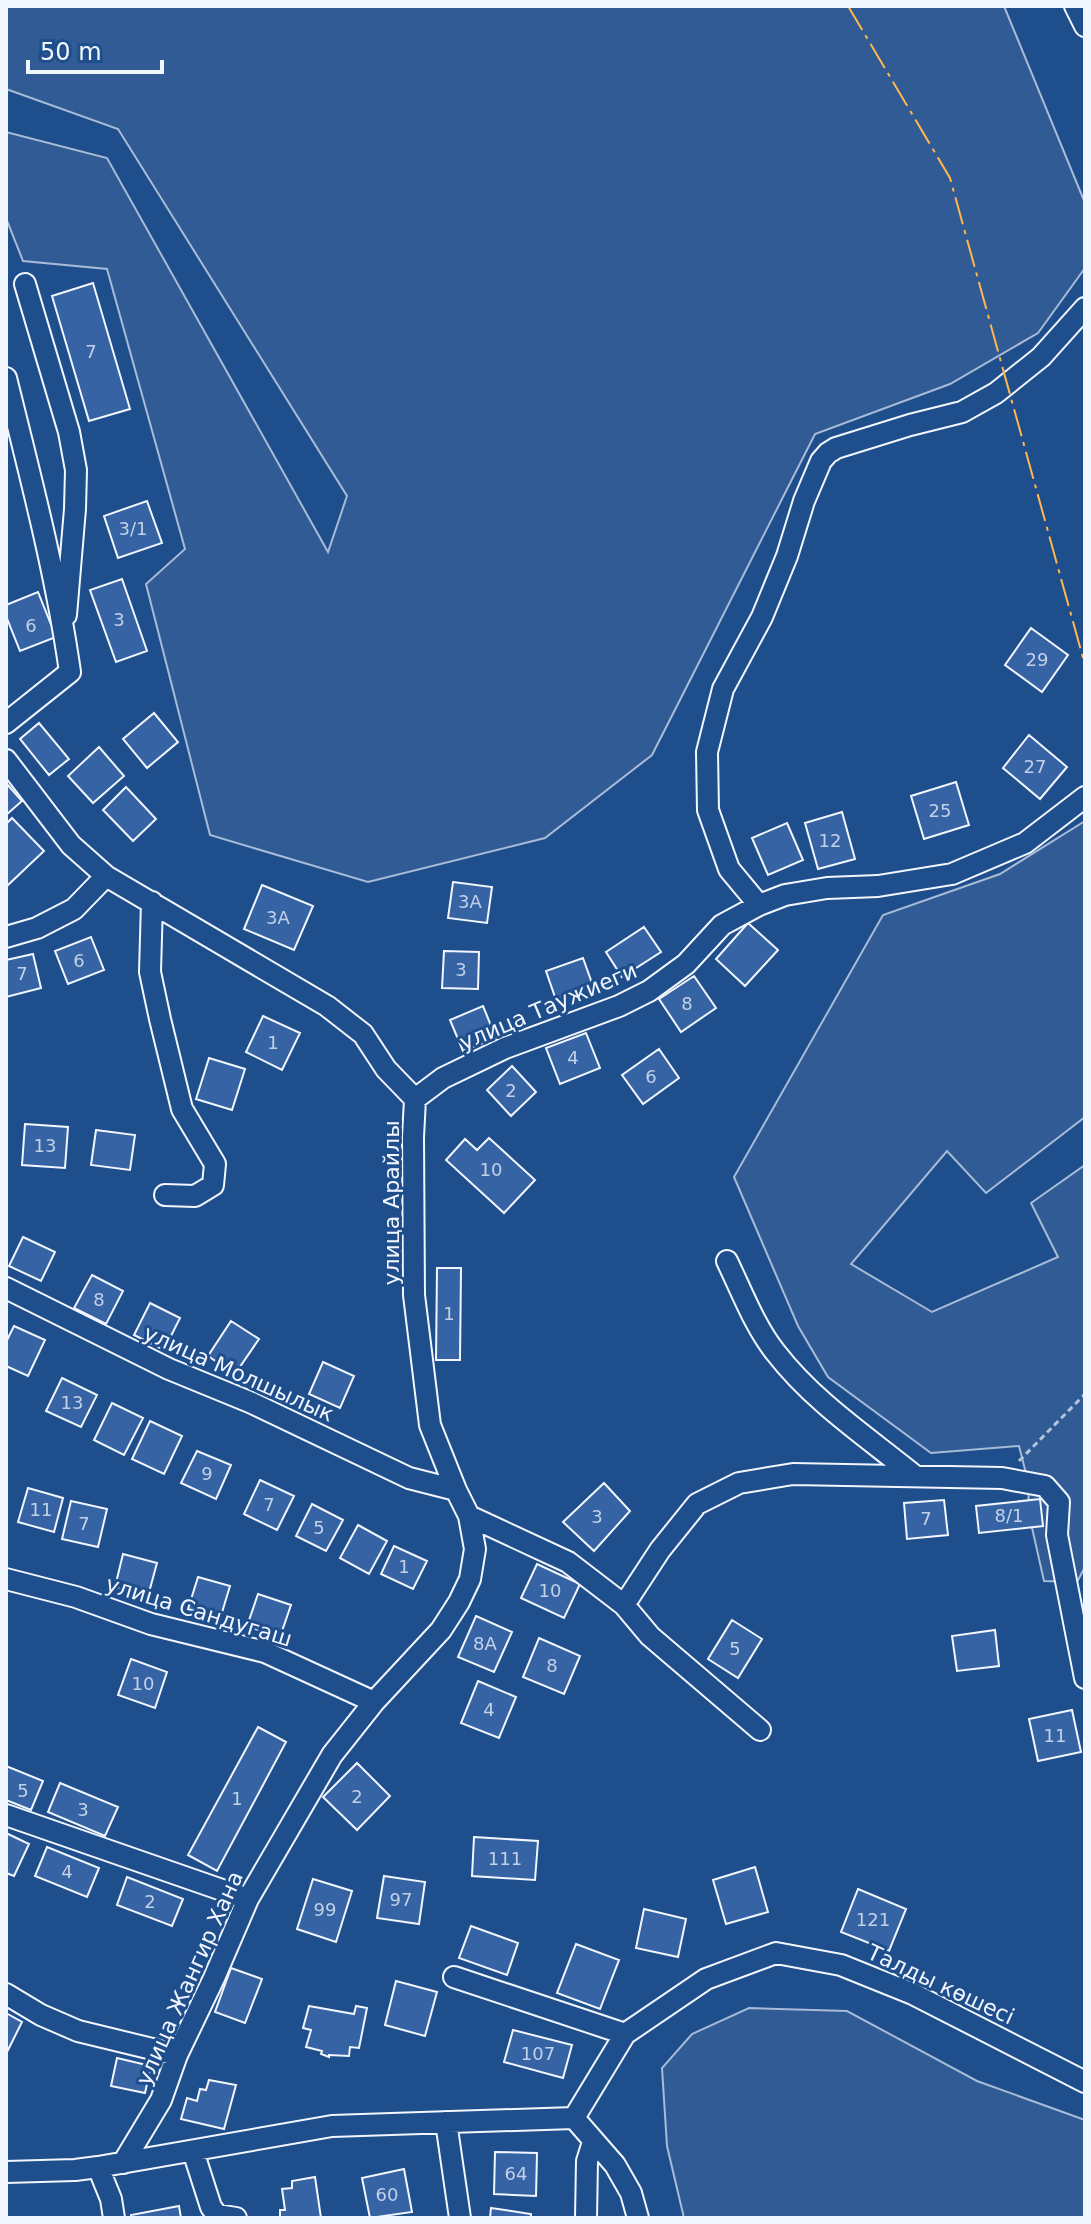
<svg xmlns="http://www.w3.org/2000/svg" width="1091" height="2224" font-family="'DejaVu Sans',sans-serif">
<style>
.built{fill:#305b95;stroke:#a8bbd7;stroke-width:2}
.building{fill:#3563a3;stroke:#f2f6ff;stroke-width:2}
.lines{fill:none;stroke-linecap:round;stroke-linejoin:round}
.minor-casing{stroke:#f2f6ff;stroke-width:24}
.path{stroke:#b3c4dc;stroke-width:3;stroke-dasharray:6 4;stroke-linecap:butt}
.minor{stroke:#1f4e8c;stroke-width:20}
.power{stroke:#ffb74d;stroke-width:2;stroke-dasharray:28 6 4 6;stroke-linecap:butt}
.labels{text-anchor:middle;stroke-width:6;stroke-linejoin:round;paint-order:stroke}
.number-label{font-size:18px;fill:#c3d1e8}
.street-label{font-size:22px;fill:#f2f6ff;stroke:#1f4e8c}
</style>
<rect width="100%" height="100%" fill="#1f4e8c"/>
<path class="built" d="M6 6H1004L1085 203V268L1038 333 950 384 815 434 652 755 545 838 368 882 210 835 146 584 185 549 107 269 23 261 6 218V132L107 158 328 552 347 496 118 129 6 89Z
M1085 821V1117L986 1193 947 1151 851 1264 932 1312 1058 1257 1031 1203 1085 1165V1567L1077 1582 1044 1581 1028 1510 1029 1485 1019 1446 931 1453 828 1377 798 1326 734 1177 883 915 1000 874Z
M749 2008 847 2011 977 2081 1085 2120V2218H684L667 2146 662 2068 692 2034Z"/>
<path class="building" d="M93 283 130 409 89 421 52 296Z
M147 501 162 543 118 558 104 516Z
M122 579 147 651 116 662 90 590Z
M38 592 56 637 20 651 6 616V605Z
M1031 628 1068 655 1042 692 1005 665Z
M154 713 178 742 147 768 123 739Z
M39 723 69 759 49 775 20 739Z
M1029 735 1067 767 1040 799 1003 768Z
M99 747 124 776 93 803 68 776Z
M956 782 969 825 924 839 911 796Z
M6 783 22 801 6 815Z
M126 787 156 819 133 841 103 810Z
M842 812 855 859 818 869 805 823Z
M12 818 44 851 8 885 6 883V824Z
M787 823 803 860 768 875 752 838Z
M453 882 492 887 487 923 448 918Z
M262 885 313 906 294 950 244 929Z
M748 923 778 950 745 986 716 959Z
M644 927 661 952 622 977 606 952Z
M91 937 104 970 68 984 55 951Z
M444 951 479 952 478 989 442 988Z
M33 954 41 988 6 997V960Z
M583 958 593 986 556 1000 546 971Z
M694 976 716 1008 681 1032 659 999Z
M483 1006 496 1038 463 1051 450 1020Z
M263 1016 300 1033 282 1070 246 1052Z
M586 1033 600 1068 560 1084 546 1048Z
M659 1049 679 1078 643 1104 622 1075Z
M209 1058 245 1069 232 1110 196 1099Z
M512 1066 536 1092 511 1116 487 1090Z
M25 1124 68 1127 65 1168 22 1165Z
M96 1130 135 1135 130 1170 91 1165Z
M489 1138 535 1180 504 1213 446 1160 465 1139 477 1150Z
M23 1237 55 1252 41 1281 9 1266Z
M437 1268H461L460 1360H436Z
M92 1275 123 1291 106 1324 74 1308Z
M150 1303 180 1318 164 1350 134 1335Z
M231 1321 259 1339 235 1374 208 1356Z
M14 1326 45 1340 28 1376 6 1366V1342Z
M323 1362 354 1376 340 1408 309 1394Z
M62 1378 97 1395 81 1427 46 1411Z
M112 1403 143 1418 124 1455 94 1440Z
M150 1421 182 1436 164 1474 132 1459Z
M197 1451 231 1465 216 1499 181 1483Z
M260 1480 294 1496 277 1530 244 1514Z
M604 1483 630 1511 594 1551 563 1522Z
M28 1488 63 1498 54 1532 18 1522Z
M1040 1499 1043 1526 979 1533 976 1506Z
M944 1500 948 1535 907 1539 904 1503Z
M71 1501 107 1509 98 1547 62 1539Z
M312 1504 343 1520 326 1551 296 1536Z
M358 1525 387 1541 369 1574 340 1558Z
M394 1546 427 1561 413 1589 381 1574Z
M123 1554 157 1563 148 1596 115 1587Z
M537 1564 580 1584 564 1618 521 1598Z
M198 1577 230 1586 220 1619 188 1609Z
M258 1594 291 1605 280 1637 247 1626Z
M476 1616 512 1632 494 1672 458 1657Z
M732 1620 762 1639 738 1678 708 1659Z
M995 1630 999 1666 957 1671 952 1636Z
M539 1638 580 1656 564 1694 523 1677Z
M131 1659 167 1672 155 1708 118 1695Z
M478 1681 516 1697 499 1738 461 1723Z
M1072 1710 1081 1752 1038 1761 1029 1719Z
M258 1727 286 1742 217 1871 188 1855Z
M357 1763 390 1796 357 1830 323 1797Z
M6 1766 43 1781 31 1810 6 1800Z
M60 1783 118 1807 105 1836 48 1812Z
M6 1833 29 1844 14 1876 6 1873Z
M474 1837 538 1841 535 1880 472 1876Z
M47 1847 99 1868 87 1897 35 1876Z
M755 1867 768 1912 726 1924 713 1880Z
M384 1876 425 1882 419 1924 377 1918Z
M127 1877 183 1899 172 1926 117 1905Z
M313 1879 352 1891 336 1942 297 1929Z
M858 1889 906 1909 889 1951 841 1932Z
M644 1909 686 1919 678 1957 636 1948Z
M471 1926 518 1943 507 1975 459 1958Z
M576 1944 619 1960 600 2009 557 1993Z
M231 1968 262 1979 245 2023 215 2012Z
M396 1981 437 1992 425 2036 385 2025Z
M309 2006 354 2014 356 2006 367 2008 359 2048 350 2047 349 2056 329 2055V2057L321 2054 322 2051 306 2047 311 2030 303 2028Z
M6 2013 22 2022 6 2054Z
M513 2030 572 2045 563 2078 504 2062Z
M117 2058 151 2066 145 2093 111 2086Z
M209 2080 236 2085 224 2129 181 2119 187 2098 197 2101 200 2089 206 2090Z
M495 2152 537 2153 536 2196 494 2194Z
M404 2169 412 2212 370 2218 362 2178Z
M315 2177 321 2218H280V2210H285L282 2189 292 2188V2181Z
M179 2206 181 2218H131V2215Z
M491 2208 531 2214V2218H490Z"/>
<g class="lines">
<defs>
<path id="minor" d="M1075 6 1085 26
M25 284 69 432 76 470 75 509 66 615
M6 378C30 475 56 573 70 672L6 723
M6 760 71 845 106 876 327 1006 363 1034 386 1069 415 1099 413 1137 414 1295 430 1425 456 1490 469 1516 475 1549 470 1579 459 1602 441 1630 374 1702 332 1755 248 1899 214 1978 177 2055 161 2100 123 2163
M152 902 150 972 160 1019 182 1109 215 1164 213 1185 195 1196 165 1195
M759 905 729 869 708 810 707 752 723 689 762 617 787 556 804 501 821 461 828 453 836 448 910 425 962 412 996 393 1041 357 1085 308
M6 937 37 928 74 909 106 876
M415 1099 443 1078 505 1048 619 1006 649 991 686 964 722 925 759 905 785 895 827 888 878 886 952 874 1025 843 1085 797
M727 1261C742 1292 755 1327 776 1353 814 1402 867 1437 915 1476
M6 1288 169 1369 252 1403 409 1478 456 1490
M469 1516 568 1562 624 1605 650 1636 760 1730
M6 1579 76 1597 151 1624 265 1652 374 1702
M624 1605 660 1550 697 1504 739 1483 793 1474 1002 1478 1045 1486 1059 1502 1057 1535 1085 1678
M6 1815 248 1899
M454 1977 625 2034
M6 1994 41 2015 78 2031 177 2055
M574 2118 625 2034 706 1979 776 1953 841 1965 913 1994 1085 2082
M574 2118 615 2165 631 2193 638 2218
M446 2122 460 2218
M193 2151 211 2207 217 2215 236 2218
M98 2167 111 2199 114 2218
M6 2172 75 2170 98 2167 332 2126 574 2118
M586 2218 587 2161 593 2142"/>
</defs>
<use href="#minor" class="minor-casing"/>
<path class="path" d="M1019 1461 1085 1394"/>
<use href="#minor" class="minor"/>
<path class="power" d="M848 6 950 178 1085 665"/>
</g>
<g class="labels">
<g class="number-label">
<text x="91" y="358">7</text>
<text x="133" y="535">3/1</text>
<text x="119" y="626">3</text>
<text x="31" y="632">6</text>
<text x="1037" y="666">29</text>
<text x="1035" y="773">27</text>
<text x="940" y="817">25</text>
<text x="830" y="847">12</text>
<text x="470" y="908">3А</text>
<text x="278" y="924">3А</text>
<text x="79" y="967">6</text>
<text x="461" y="976">3</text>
<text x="22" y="980">7</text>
<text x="687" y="1010">8</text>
<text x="273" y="1049">1</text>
<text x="573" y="1064">4</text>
<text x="651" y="1083">6</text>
<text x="511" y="1097">2</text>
<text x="45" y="1152">13</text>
<text x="491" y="1176">10</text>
<text x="99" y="1306">8</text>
<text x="449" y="1320">1</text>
<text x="72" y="1409">13</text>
<text x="207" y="1480">9</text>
<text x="269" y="1511">7</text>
<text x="41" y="1516">11</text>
<text x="1009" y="1522">8/1</text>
<text x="597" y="1523">3</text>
<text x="926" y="1525">7</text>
<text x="84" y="1530">7</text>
<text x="319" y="1534">5</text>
<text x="404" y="1573">1</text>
<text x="550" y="1597">10</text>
<text x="485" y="1650">8А</text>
<text x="735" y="1655">5</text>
<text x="552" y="1672">8</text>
<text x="143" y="1690">10</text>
<text x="489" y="1716">4</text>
<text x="1055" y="1742">11</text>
<text x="23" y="1797">5</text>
<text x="357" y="1803">2</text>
<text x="237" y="1805">1</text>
<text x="83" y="1816">3</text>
<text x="505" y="1865">111</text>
<text x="67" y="1878">4</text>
<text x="401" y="1906">97</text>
<text x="150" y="1908">2</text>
<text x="325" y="1916">99</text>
<text x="873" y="1926">121</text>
<text x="538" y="2060">107</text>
<text x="516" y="2180">64</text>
<text x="387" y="2201">60</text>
</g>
<g class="street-label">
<text transform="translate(548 1006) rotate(-23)" y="8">улица Таужиеги</text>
<text transform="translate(391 1203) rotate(-90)" y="8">улица Арайлы</text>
<text transform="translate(239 1373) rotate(24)" y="8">улица Молшылык</text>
<text transform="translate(199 1611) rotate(17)" y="8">улица Сандугаш</text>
<text transform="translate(189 1978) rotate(-66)" y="8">улица Жангир Хана</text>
<text transform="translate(941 1984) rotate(25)" y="8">Талды көшесі</text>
</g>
</g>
<rect width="1091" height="2224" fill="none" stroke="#f2f6ff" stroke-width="16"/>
<path d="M28 60v12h134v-12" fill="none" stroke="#f2f6ff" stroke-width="4"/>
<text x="40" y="60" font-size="24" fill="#f2f6ff" stroke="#1f4e8c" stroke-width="6" paint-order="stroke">50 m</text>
</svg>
